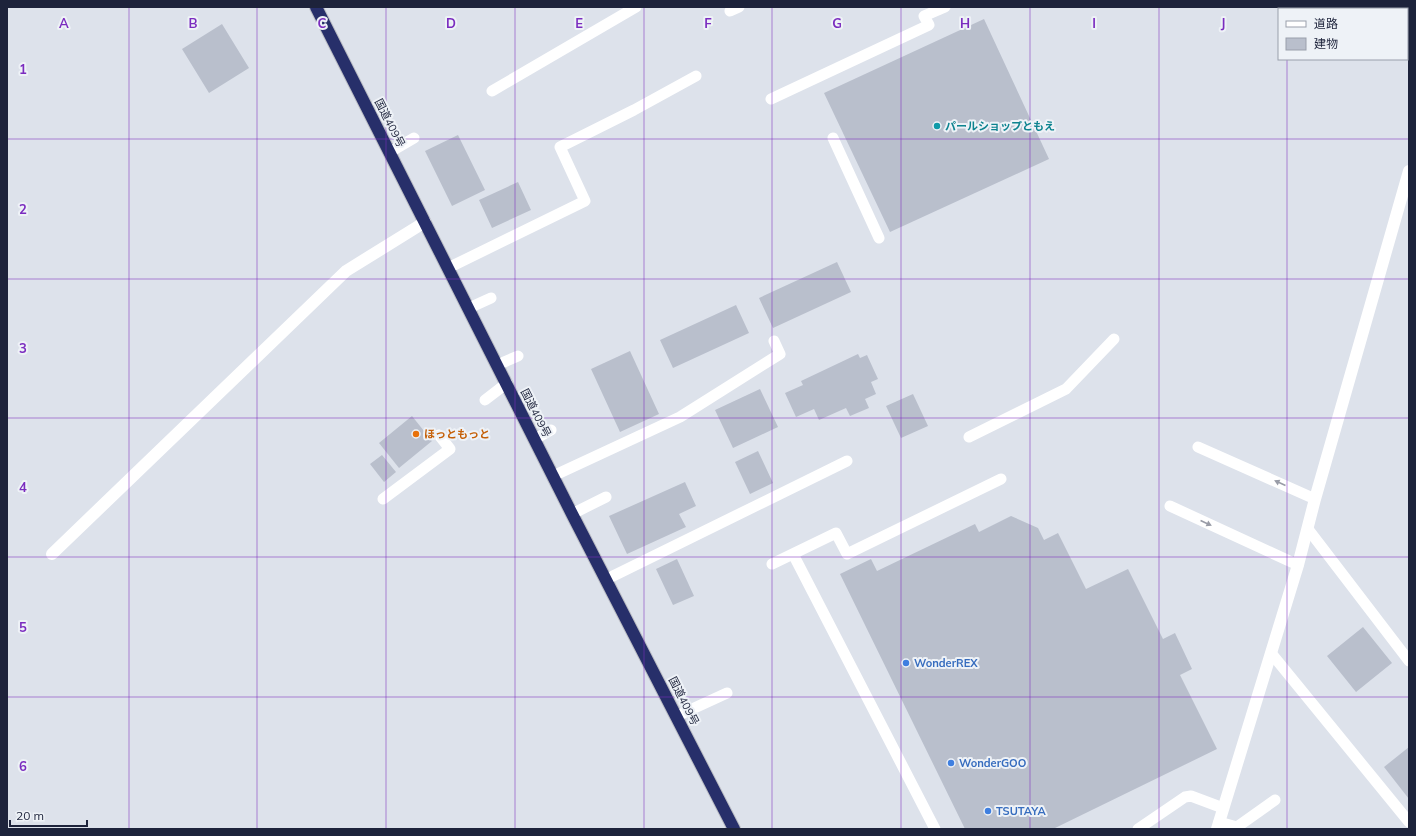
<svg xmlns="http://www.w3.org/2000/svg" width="1416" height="836" font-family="Mulish,'Noto Sans JP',sans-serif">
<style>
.building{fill:#b9bfcc}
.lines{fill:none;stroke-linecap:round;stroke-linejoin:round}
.highway-casing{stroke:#bbbdc4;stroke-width:14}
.lane{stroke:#fff;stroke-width:11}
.street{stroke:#fff;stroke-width:12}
.highway{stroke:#272f6a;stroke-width:12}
.oneway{fill:#999ca7}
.grid{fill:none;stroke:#7b2cbf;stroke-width:1;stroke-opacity:0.55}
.culture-dot{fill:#0f9aa8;stroke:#eef2f7;stroke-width:1.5}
.food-dot{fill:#e8710a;stroke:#eef2f7;stroke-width:1.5}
.shop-dot{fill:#3f7fe0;stroke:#eef2f7;stroke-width:1.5}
.labels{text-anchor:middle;stroke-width:4;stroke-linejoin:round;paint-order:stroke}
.street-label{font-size:11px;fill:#1d233b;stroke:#eef2f7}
.culture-label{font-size:11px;font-weight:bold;fill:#0d838f;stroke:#eef2f7;text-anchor:start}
.food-label{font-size:11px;font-weight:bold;fill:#c56008;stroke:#eef2f7;text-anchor:start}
.shop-label{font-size:11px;font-weight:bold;fill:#366cbe;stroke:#eef2f7;text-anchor:start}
.grid-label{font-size:13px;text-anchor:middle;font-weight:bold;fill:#7b2cbf;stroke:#eef2f7;stroke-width:4;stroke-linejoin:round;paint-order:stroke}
</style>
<rect width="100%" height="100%" fill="#dde2eb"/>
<path class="building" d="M984 19 1049 159 890 232 824 93Z
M222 24 249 68 209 93 182 49Z
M458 135 485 190 452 206 425 151Z
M518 182 531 210 492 228 479 200Z
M837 262 851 292 773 328 759 298Z
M736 305 749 333 673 368 660 340Z
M630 351 659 414 620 432 591 369Z
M858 354 860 358 867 355 878 379 871 382 876 394 865 399 869 408 850 416 846 408 819 420 814 409 796 417 785 393 803 385 801 381Z
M760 389 778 427 733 448 715 410Z
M913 394 928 426 901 438 886 406Z
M412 416 432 441 399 468 379 443Z
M758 451 773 483 750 494 735 462Z
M382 455 396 472 384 482 370 464Z
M685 482 696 506 679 514 686 527 627 554 609 516Z
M1011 516 1038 528 1044 540 1058 533 1086 589 1128 569 1163 639 1175 633 1192 669 1180 675 1217 749 1053 829H965L840 574 871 559 877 571 975 524 979 532Z
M677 559 694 596 673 605 656 569Z
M1363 627 1392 663 1356 692 1327 656Z
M1409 747V799L1384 767Z"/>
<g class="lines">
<defs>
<path id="highway" d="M316 7 572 514 734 829"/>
</defs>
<use href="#highway" class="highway-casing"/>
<path class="lane" d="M730 11 739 7
M492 91 636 7
M771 99 929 25 924 16 945 7
M833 138 879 238
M390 152 414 138
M448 268 585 201 560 147 634 110 696 76
M469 308 491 298
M497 365 518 356
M485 400 507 383
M969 437 1066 389 1114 339
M535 439 551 430
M1198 447 1315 499
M553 476 680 417 780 354 774 341
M383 499 450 449 439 435
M1170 506 1298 565
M572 514 606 497
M1308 529 1409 661
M793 554 935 829
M772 564 836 533 847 554 1001 479
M607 579 847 461
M1271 653 1409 822
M677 716 727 693
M1219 822 1237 827 1239 829
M1237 827 1275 800
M1138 829 1185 797 1191 796 1223 808"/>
<path class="street" d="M52 554 346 271 425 222
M1217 829 1298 565 1315 499 1409 171"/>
<use href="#highway" class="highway"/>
</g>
<defs><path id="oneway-solid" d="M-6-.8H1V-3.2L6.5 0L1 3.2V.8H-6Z"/></defs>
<g class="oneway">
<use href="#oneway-solid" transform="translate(1280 483) rotate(-156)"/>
<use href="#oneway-solid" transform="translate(1206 523) rotate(25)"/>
</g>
<path class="grid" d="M129 7V829M257 7V829M386 7V829M515 7V829M644 7V829M772 7V829M901 7V829M1030 7V829M1159 7V829M1287 7V9M1287 59V829M7 139H1409M7 279H1409M7 418H1409M7 557H1409M7 697H1409"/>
<circle class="culture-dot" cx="937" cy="126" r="4"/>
<circle class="food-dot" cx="416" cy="434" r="4"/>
<g class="shop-dot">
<circle cx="906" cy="663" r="4"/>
<circle cx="951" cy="763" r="4"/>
<circle cx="988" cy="811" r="4"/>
</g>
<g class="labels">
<g class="street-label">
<text transform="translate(390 123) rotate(63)" y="4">国道409号</text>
<text transform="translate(536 413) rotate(63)" y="4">国道409号</text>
<text transform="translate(684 701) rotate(63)" y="4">国道409号</text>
</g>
<g class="culture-label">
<text x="945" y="130">パールショップともえ</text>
</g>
<g class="food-label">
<text x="424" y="438">ほっともっと</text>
</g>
<g class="shop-label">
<text x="914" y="667">WonderREX</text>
<text x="959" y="767">WonderGOO</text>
<text x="996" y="815">TSUTAYA</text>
</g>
</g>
<g class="grid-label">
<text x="64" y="28">A</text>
<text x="193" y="28">B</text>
<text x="322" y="28">C</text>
<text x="451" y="28">D</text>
<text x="579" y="28">E</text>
<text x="708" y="28">F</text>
<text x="837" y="28">G</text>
<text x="965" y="28">H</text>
<text x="1094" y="28">I</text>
<text x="1223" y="28">J</text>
<text x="23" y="74">1</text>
<text x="23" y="214">2</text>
<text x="23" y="353">3</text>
<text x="23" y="492">4</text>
<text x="23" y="632">5</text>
<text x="23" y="771">6</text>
</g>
<rect width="1416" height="836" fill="none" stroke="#1d233b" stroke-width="16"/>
<rect x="1278" y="8" width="130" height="52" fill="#eef2f7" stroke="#9a9fac"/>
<rect x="1286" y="21" width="20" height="6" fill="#ffffff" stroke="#9a9fac"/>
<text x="1314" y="28" font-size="12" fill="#1d233b">道路</text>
<rect x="1286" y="38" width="20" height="12" fill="#b9bfcc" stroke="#9a9fac"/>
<text x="1314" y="48" font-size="12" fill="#1d233b">建物</text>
<path d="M10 820v6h77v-6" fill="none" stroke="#1d233b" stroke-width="2"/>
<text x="16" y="820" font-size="12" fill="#1d233b" stroke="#eef2f7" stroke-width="3" paint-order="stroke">20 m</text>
</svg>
